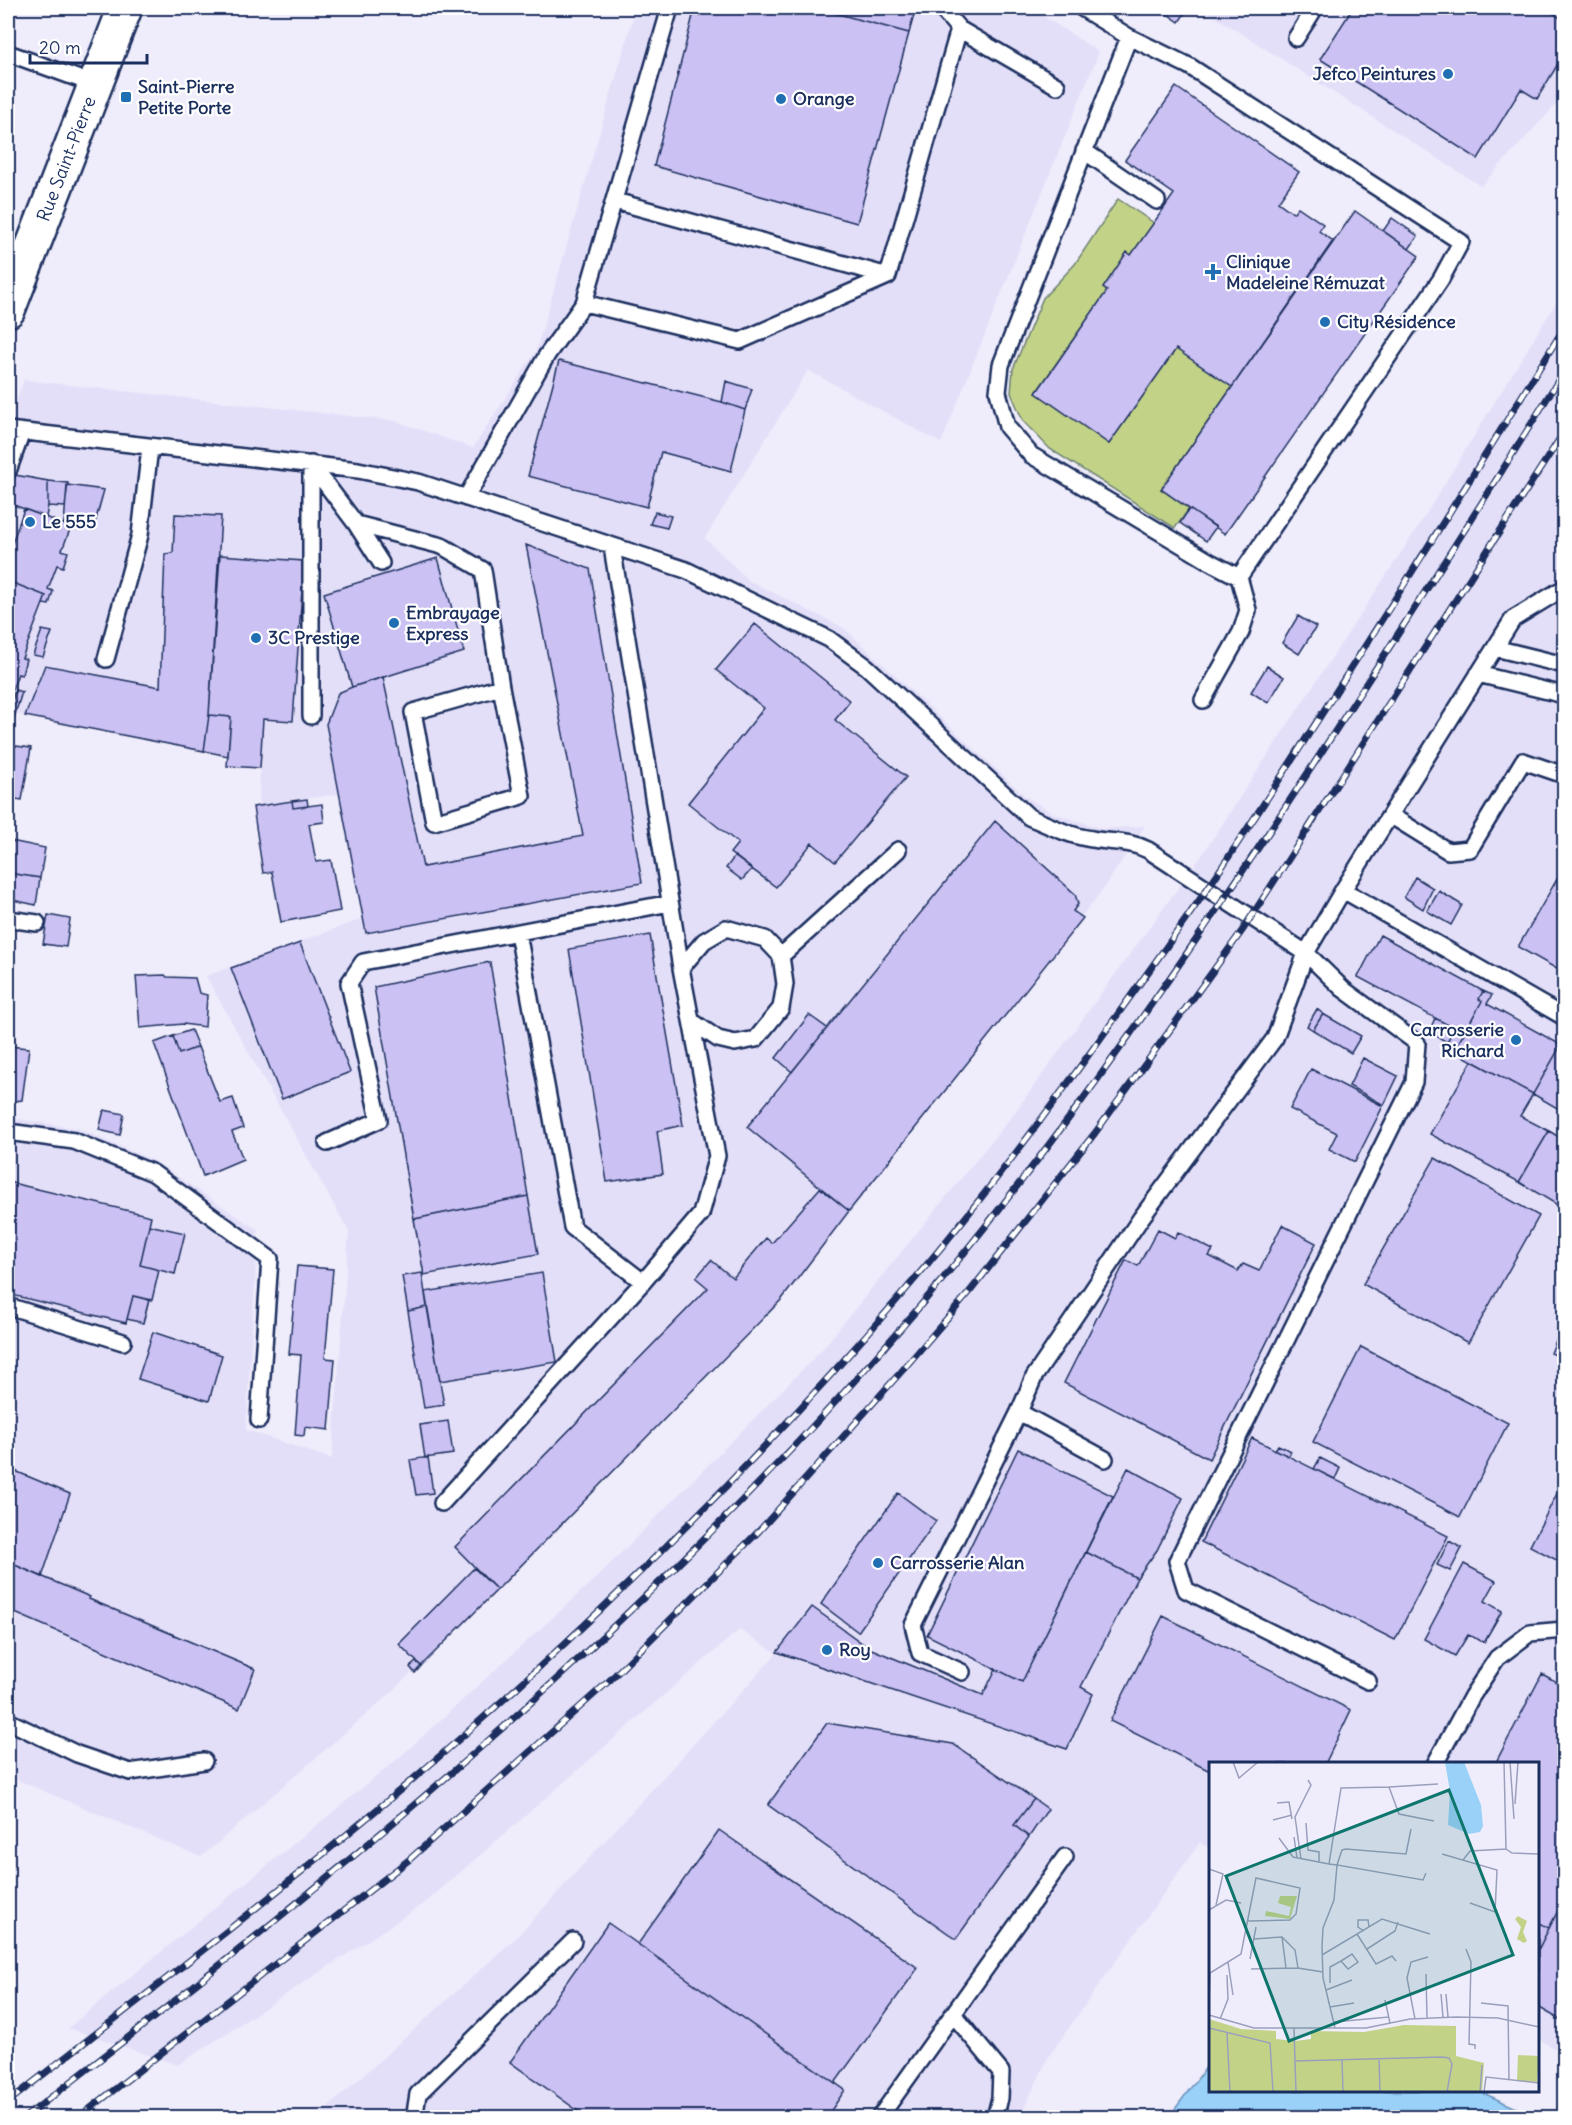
<svg xmlns="http://www.w3.org/2000/svg" width="1572" height="2125" font-family="Delius,sans-serif">
<style>
.built{fill:#e4dff9}
.green{fill:#c2d388;stroke:#6e8173;stroke-width:1.5}
.water{fill:#99d1f8;stroke:#6790ba;stroke-width:1.5}
.building{fill:#cbc1f3;stroke:#1b2f5e;stroke-width:1.5}
.lines{fill:none;stroke-linecap:round;stroke-linejoin:round}
.service-casing{stroke:#1b2f5e;stroke-width:20}
.secondary-casing{stroke:#1b2f5e;stroke-width:38}
.service{stroke:#fff;stroke-width:15}
.secondary{stroke:#fff;stroke-width:33}
.rail-casing{stroke:#1b2f5e;stroke-width:7}
.rail{stroke:#fff;stroke-width:4.5;stroke-dasharray:14;stroke-linecap:butt}
.poi-dot{fill:#1f6fb2;stroke:#fff;stroke-width:2}
.labels{text-anchor:middle;stroke-width:4.5;stroke-linejoin:round;paint-order:stroke}
.poi-label{font-size:18px;font-weight:bold;fill:#1b2f5e;stroke:#fff;text-anchor:start}
.street-label{font-size:18px;fill:#1b2f5e;stroke:#fff}
.inset-road{fill:none;stroke:#9aa0bc;stroke-width:1.5}
.view{fill:#0f766e;fill-opacity:0.15;stroke:#0f766e;stroke-width:3}
.inset-edge{fill:none;stroke:#1b2f5e;stroke-width:3}
</style>
<rect width="100%" height="100%" fill="#efecfb"/>
<filter id="ink" filterUnits="userSpaceOnUse"><feTurbulence type="fractalNoise" baseFrequency=".0167" numOctaves="2"/><feDisplacementMap in="SourceGraphic" scale="12" xChannelSelector="R" yChannelSelector="G"/><feConvolveMatrix kernelMatrix="1 2 1 2 8 2 1 2 1" color-interpolation-filters="sRGB"/></filter>
<g filter="url(#ink)">
<path class="built" d="M636 8H1031L1099 52 941 443 808 370 705 538 748 580 844 628 1025 796 1053 813 1103 829 1145 826 1104 888 781 1301 391 1693 201 1857 8 1776V1117L79 1129 154 1161 258 1230 246 1430 332 1459 349 1232 206 976 362 919 338 794 259 806 260 769 227 766 228 756 16 714 8 743V421L24 380 395 421 473 448 536 351Z
M1201 8H1564V96L1481 186Z
M1564 290V2054L1538 2039V1764H1210V1849L1200 1842 1049 2056 1020 2117H317L517 1937 777 1653 739 1630 425 1903 178 2065 68 2028 400 1757 596 1578 819 1353 1012 1116 1200 858 1416 530Z"/>
<path class="green" d="M1118 199 1154 223 1131 255 1127 253 1103 288 1107 291 1036 392 1109 444 1176 349 1232 387 1161 489 1189 509 1175 528 1050 449 1023 421 1011 393 1013 369 1043 298 1075 264Z"/>
<path class="water" d="M1210 2062V2090L1479 2091 1536 2117H1169Z"/>
<path class="building" d="M695 8H816L909 33 857 223 654 166Z
M816 8H887L914 15 909 33Z
M1159 8H1184L1187 10 1179 22Z
M1353 8H1545L1564 20V54L1537 99 1521 89 1478 159 1320 59Z
M1176 87 1299 172 1278 202 1293 213 1298 207 1323 224 1319 231 1333 241 1232 387 1176 349 1109 444 1036 393 1107 291 1103 288 1127 252 1131 255 1174 194 1125 160Z
M1355 211 1419 256 1225 534 1161 489Z
M1392 218 1418 236 1409 249 1383 231Z
M559 361 722 402 745 410 731 471 661 452 647 507 528 476Z
M726 381 752 389 745 410 722 402Z
M15 475 48 481V506L46 517 8 503Z
M48 481 68 483 65 507 48 506Z
M67 485 104 490 93 530 64 524Z
M24 509 71 527 62 550 68 552 63 567 57 565 48 589 53 591 49 605 43 604 46 596 8 581V555Z
M1189 509 1216 527 1206 541 1180 523Z
M655 512 671 516 667 528 650 524Z
M175 514 221 516 209 715 204 751 25 716 45 665 160 687 165 554 173 553Z
M526 545 590 569 642 883 366 933 326 724 338 693 352 687 383 677 423 867 583 836Z
M220 555 304 561 293 721 263 719 260 768 227 766 231 717 209 715Z
M438 558 464 652 352 687 324 593Z
M8 581 46 596 22 658 26 659 22 675 18 674 8 701Z
M1298 616 1316 627 1299 654 1282 643Z
M755 624 850 701 835 720 906 777 835 862 812 843 776 887 730 853 738 843 688 803 764 708 716 670Z
M42 630 52 632 43 657 33 655Z
M1267 666 1284 677 1268 703 1251 692Z
M15 690 22 692 12 724 8 723V716Z
M209 715 231 717 228 756 204 751Z
M8 745 31 748 22 800 8 798Z
M307 799 308 806 293 808 292 801Z
M292 801 293 808 322 804 324 822 309 824 316 862 331 860 340 911 281 922 272 872 263 873 253 807Z
M995 821 1075 894 1078 904 1073 911 1083 918 849 1211 747 1127Z
M11 841 45 848 40 878 8 873Z
M735 856 752 869 742 880 726 868Z
M1564 867V973L1518 947Z
M8 873 40 878 36 905 8 899Z
M1415 877 1433 888 1423 909 1404 897Z
M1439 891 1462 905 1451 925 1427 911Z
M48 915 70 919 66 947 43 944Z
M650 935 683 1125 657 1131 663 1174 607 1182 569 949Z
M1380 935 1483 991 1479 999 1482 1001 1456 1047 1447 1042 1454 1028 1358 977Z
M300 943 350 1072 282 1099 231 968Z
M490 962 528 1196 414 1219 374 987Z
M165 975 167 977 195 978 199 993 207 995 205 1027 183 1024 140 1028 136 976Z
M1483 991 1492 995 1487 1004 1561 1045 1533 1094 1454 1051 1482 1001 1479 999Z
M1317 1009 1323 1014 1313 1030 1307 1026Z
M1323 1014 1361 1036 1351 1053 1313 1030Z
M809 1015 827 1028 792 1072 776 1058Z
M1435 1018 1454 1028 1447 1042 1429 1032Z
M191 1030 198 1047 179 1054 173 1036Z
M173 1036 179 1054 198 1047 220 1102 233 1098 243 1128 232 1132 243 1159 203 1176 154 1043Z
M1561 1045 1564 1047V1112L1533 1094Z
M8 1046 29 1048 22 1100 8 1102Z
M1363 1058 1398 1076 1384 1105 1349 1086Z
M1472 1061 1533 1094 1520 1116 1549 1131 1519 1182 1430 1134Z
M1311 1069 1383 1106 1355 1162 1329 1149 1337 1133 1290 1109Z
M104 1110 124 1114 120 1135 99 1130Z
M1549 1131 1564 1140V1209L1519 1182Z
M1435 1158 1539 1216 1468 1343 1363 1284Z
M8 1182 151 1216 140 1265 159 1270 152 1300 133 1296 126 1323 8 1294Z
M820 1188 849 1211 782 1299 497 1590 455 1547 708 1288 696 1278 711 1260 733 1278 766 1238 772 1243Z
M528 1196 538 1254 424 1275 414 1219Z
M149 1225 185 1233 175 1274 140 1265Z
M1282 1225 1316 1243 1209 1459 1064 1383 1126 1260 1138 1266 1158 1229 1175 1238 1178 1232 1213 1250 1209 1256 1238 1271 1243 1264 1259 1271Z
M297 1266 333 1269 325 1358 335 1359 329 1430 305 1427 304 1436 295 1435 301 1355 289 1354Z
M422 1273 427 1307 408 1311 402 1276Z
M542 1273 557 1362 440 1381 425 1292Z
M133 1296 149 1300 143 1323 127 1319Z
M427 1307 444 1405 424 1408 408 1311Z
M1564 1321V1358L1551 1353Z
M153 1332 222 1355 209 1401 138 1379Z
M1361 1347 1508 1423 1460 1517 1313 1442Z
M448 1421 453 1454 425 1458 420 1425Z
M1252 1438 1448 1536 1395 1640 1201 1542Z
M1278 1445 1291 1451 1289 1456 1275 1450Z
M1018 1449 1113 1496 1022 1682 927 1635Z
M428 1457 433 1493 416 1495 410 1460Z
M1320 1458 1340 1468 1335 1479 1314 1469Z
M8 1468 70 1494 42 1577 8 1562Z
M1128 1468 1183 1498 1157 1550 1137 1578 1086 1552Z
M1564 1480V1564L1530 1546Z
M898 1493 936 1521 858 1632 821 1604Z
M1449 1541 1462 1548 1450 1571 1437 1565Z
M1086 1552 1137 1578 1081 1687 1093 1694 1067 1749 777 1652 812 1607 869 1648 983 1695 996 1669 1022 1682Z
M8 1562 90 1597 89 1599 255 1669 239 1709 8 1610Z
M1464 1564 1496 1581 1485 1601 1502 1611 1484 1642 1468 1635 1455 1656 1424 1639Z
M474 1568 497 1590 421 1666 399 1644Z
M1163 1616 1351 1710 1325 1764H1210V1771L1110 1721Z
M416 1662 421 1666 415 1673 410 1667Z
M1542 1674 1564 1686V1899L1549 1928 1538 1922V1764H1495Z
M827 1723 953 1744 1034 1799 1014 1825 1029 1837 956 1939 768 1805Z
M1034 1799 1048 1809 1029 1837 1014 1825Z
M719 1830 918 1968 835 2083 638 1944Z
M1564 1899V2022L1538 2007V1950Z
M1538 1922 1549 1928 1538 1950Z
M608 1923 845 2090 826 2118H588L510 2062Z"/>
<g class="lines">
<defs>
<path id="service" d="M941 8 959 29 1057 86
M1082 8 1129 37 1189 66 1461 242 1441 279 1239 577 1212 563 1031 455 1007 427 998 392 1001 365 1129 37
M1296 38 1315 8
M8 53 96 85
M1084 151 1157 201
M615 201 888 276
M584 303 670 8
M8 430 358 470 418 482 686 570 829 639 867 667 1029 817C1050 826 1070 836 1092 839 1113 843 1128 840 1148 850L1306 953 1343 890 1564 1017
M311 464 356 524 381 563
M8 471 22 432
M466 498 547 355 584 303 740 341 888 276 959 29
M356 524 442 546 483 570 501 687 413 712 434 822 522 796 501 687
M1495 648 1564 665
M106 659 140 535 150 447
M1478 674 1564 695
M1203 700 1241 632 1248 610 1239 577
M311 716V464
M1390 815 1448 851 1470 849 1523 761 1564 775
M1343 890 1513 619 1564 588
M8 919 37 923
M518 933 572 1227 643 1282
M781 956 898 850
M681 968 704 941 726 928 765 939 781 956 785 984 781 1008 756 1039 735 1043 718 1039 693 1022
M8 1132 74 1141 153 1173 270 1259 259 1420
M327 1143 379 1120 349 983 363 962 670 903
M8 1306 123 1342
M1019 1412 1105 1459
M442 1503 643 1282 701 1214 717 1156 681 968 612 547
M962 1672 920 1653 913 1625 1019 1412 1034 1377 1141 1218 1275 1038 1306 953 1343 989 1417 1043 1414 1082 1177 1561 1186 1590 1368 1681
M8 1721 77 1754 130 1772 204 1761
M1435 1764 1472 1696 1497 1658 1530 1633 1564 1630
M953 2014 1001 2072 1000 2098 995 2118
M419 2118 415 2113 418 2094 573 1941
M879 2118 1065 1857"/>
<g id="secondary">
<path id="s1" d="M8 310 125 8"/>
</g>
</defs>
<use href="#service" class="service-casing"/>
<use href="#secondary" class="secondary-casing"/>
<use href="#service" class="service"/>
<use href="#secondary" class="secondary"/>
<defs>
<path id="rail" d="M8 2102C164 1980 324 1859 473 1727 625 1592 770 1448 902 1294 983 1200 1056 1101 1128 1000 1158 958 1189 916 1218 873 1337 694 1451 511 1564 328
M24 2118C343 1874 653 1618 915 1312 1063 1138 1192 950 1317 759 1401 630 1484 501 1564 371
M78 2118 410 1859 609 1681 759 1531 900 1373 968 1294 1095 1133 1242 931 1564 432"/>
</defs>
<use href="#rail" class="rail-casing"/>
<use href="#rail" class="rail"/>
</g>
</g>
<g class="poi-dot">
<circle cx="1448" cy="74" r="6"/>
<rect x="120" y="91" width="12" height="12" rx="3"/>
<circle cx="781" cy="99" r="6"/>
<path d="M1210 263h6v6h6v6h-6v6h-6v-6h-6v-6h6z"/>
<circle cx="1325" cy="322" r="6"/>
<circle cx="30" cy="522" r="6"/>
<circle cx="394" cy="623" r="6"/>
<circle cx="256" cy="638" r="6"/>
<circle cx="1516" cy="1040" r="6"/>
<circle cx="878" cy="1563" r="6"/>
<circle cx="827" cy="1650" r="6"/>
</g>
<g class="labels">
<g class="poi-label">
<text x="1436" y="80" text-anchor="end">Jefco Peintures</text>
<text x="138" y="93">Saint-Pierre<tspan x="138" dy="21">Petite Porte</tspan></text>
<text x="793" y="105">Orange</text>
<text x="1226" y="268">Clinique<tspan x="1226" dy="21">Madeleine Rémuzat</tspan></text>
<text x="1337" y="328">City Résidence</text>
<text x="42" y="528">Le 555</text>
<text x="406" y="619">Embrayage<tspan x="406" dy="21">Express</tspan></text>
<text x="268" y="644">3C Prestige</text>
<text x="1504" y="1036" text-anchor="end">Carrosserie<tspan x="1504" dy="21">Richard</tspan></text>
<text x="890" y="1569">Carrosserie Alan</text>
<text x="839" y="1656">Roy</text>
</g>
<g class="street-label">
<text dy="6" stroke="none"><textPath href="#s1" startOffset="162">Rue Saint-Pierre</textPath></text>
</g>
</g>
<g transform="translate(1209 1762)">
<rect width="330" height="330" fill="#efecfb"/>
<path d="M71 134H88L81 157 56 154 57 149 80 154 82 145 69 141ZM309 154 318 159 314 170 318 179 315 181 308 177 312 165 306 157ZM0 257 32 267 67 269V277L86 279 102 277V269L155 270 195 263 247 264V294L275 301 273 330H0ZM309 293 330 294 328 320 308 319Z" fill="#c2d388"/>
<path d="M236 0H255L272 43 274 64 271 70 260 72 239 63 241 29Z" fill="#99d1f8"/>
<path class="inset-road" d="M24 0 30 16 49 0M295 0 297 87M301 0 305 57M180 25 229 22M68 41 80 40 83 57M306 42 309 0M64 58 83 53M97 61 99 88 110 90V100M202 67 197 92 137 87 133 88 128 103 214 118 217 111M85 75 88 96M70 76 84 95 120 102M297 87 303 91 330 92M233 92 288 108 286 150 261 141M92 97 86 55 102 23 99 18M254 98 261 89 297 87M0 107 14 112 7 143M0 148 17 138 32 141M155 169 149 165V158H159L160 165M148 172 167 202 183 194 187 199M73 175 77 206M45 177 73 175 86 188 89 206 114 210M158 187 186 169 189 160M257 187 262 200 260 282 266 283V287M113 193 173 157 221 172M41 197 47 165M19 200 24 233M42 207 89 206M217 212 218 256M121 221V205L132 199 139 207 149 200 143 192 132 199M117 228 143 218M232 232 234 255M237 232 239 255M176 238 181 261M0 239 1 211 32 192 47 116 91 126 87 152 81 158 39 159M272 241 299 244 300 317M121 245 145 241M0 253 45 266H157L201 257 247 255 289 256 330 265M11 257 19 237 18 213M206 257 198 216 202 200 219 195M125 260 180 255M0 266 61 281 64 330M85 266 86 299M126 266 114 216 113 184 114 166 125 138 128 103 120 102 132 26 180 25 190 52 225 59M18 271 21 330M170 296 171 330M133 297 134 330M87 330 86 299 233 295 240 296 243 302 238 330M271 330 273 303M275 330 277 315 330 321"/>
<path class="view" d="M240 28 304 193 80 279 17 114Z"/>
<rect width="330" height="330" class="inset-edge"/>
</g>
<rect width="1572" height="2125" fill="none" stroke="#fff" stroke-width="30"/>
<rect x="15" y="15" width="1542" height="2095" fill="none" stroke="#1b2f5e" stroke-width="2" filter="url(#ink)"/>
<path d="M30 54v9h117v-9" fill="none" stroke="#1b2f5e" stroke-width="3"/>
<text x="39" y="54" font-size="18" fill="#1b2f5e" stroke="#ffffff" stroke-width="4.5" paint-order="stroke">20 m</text>
</svg>
